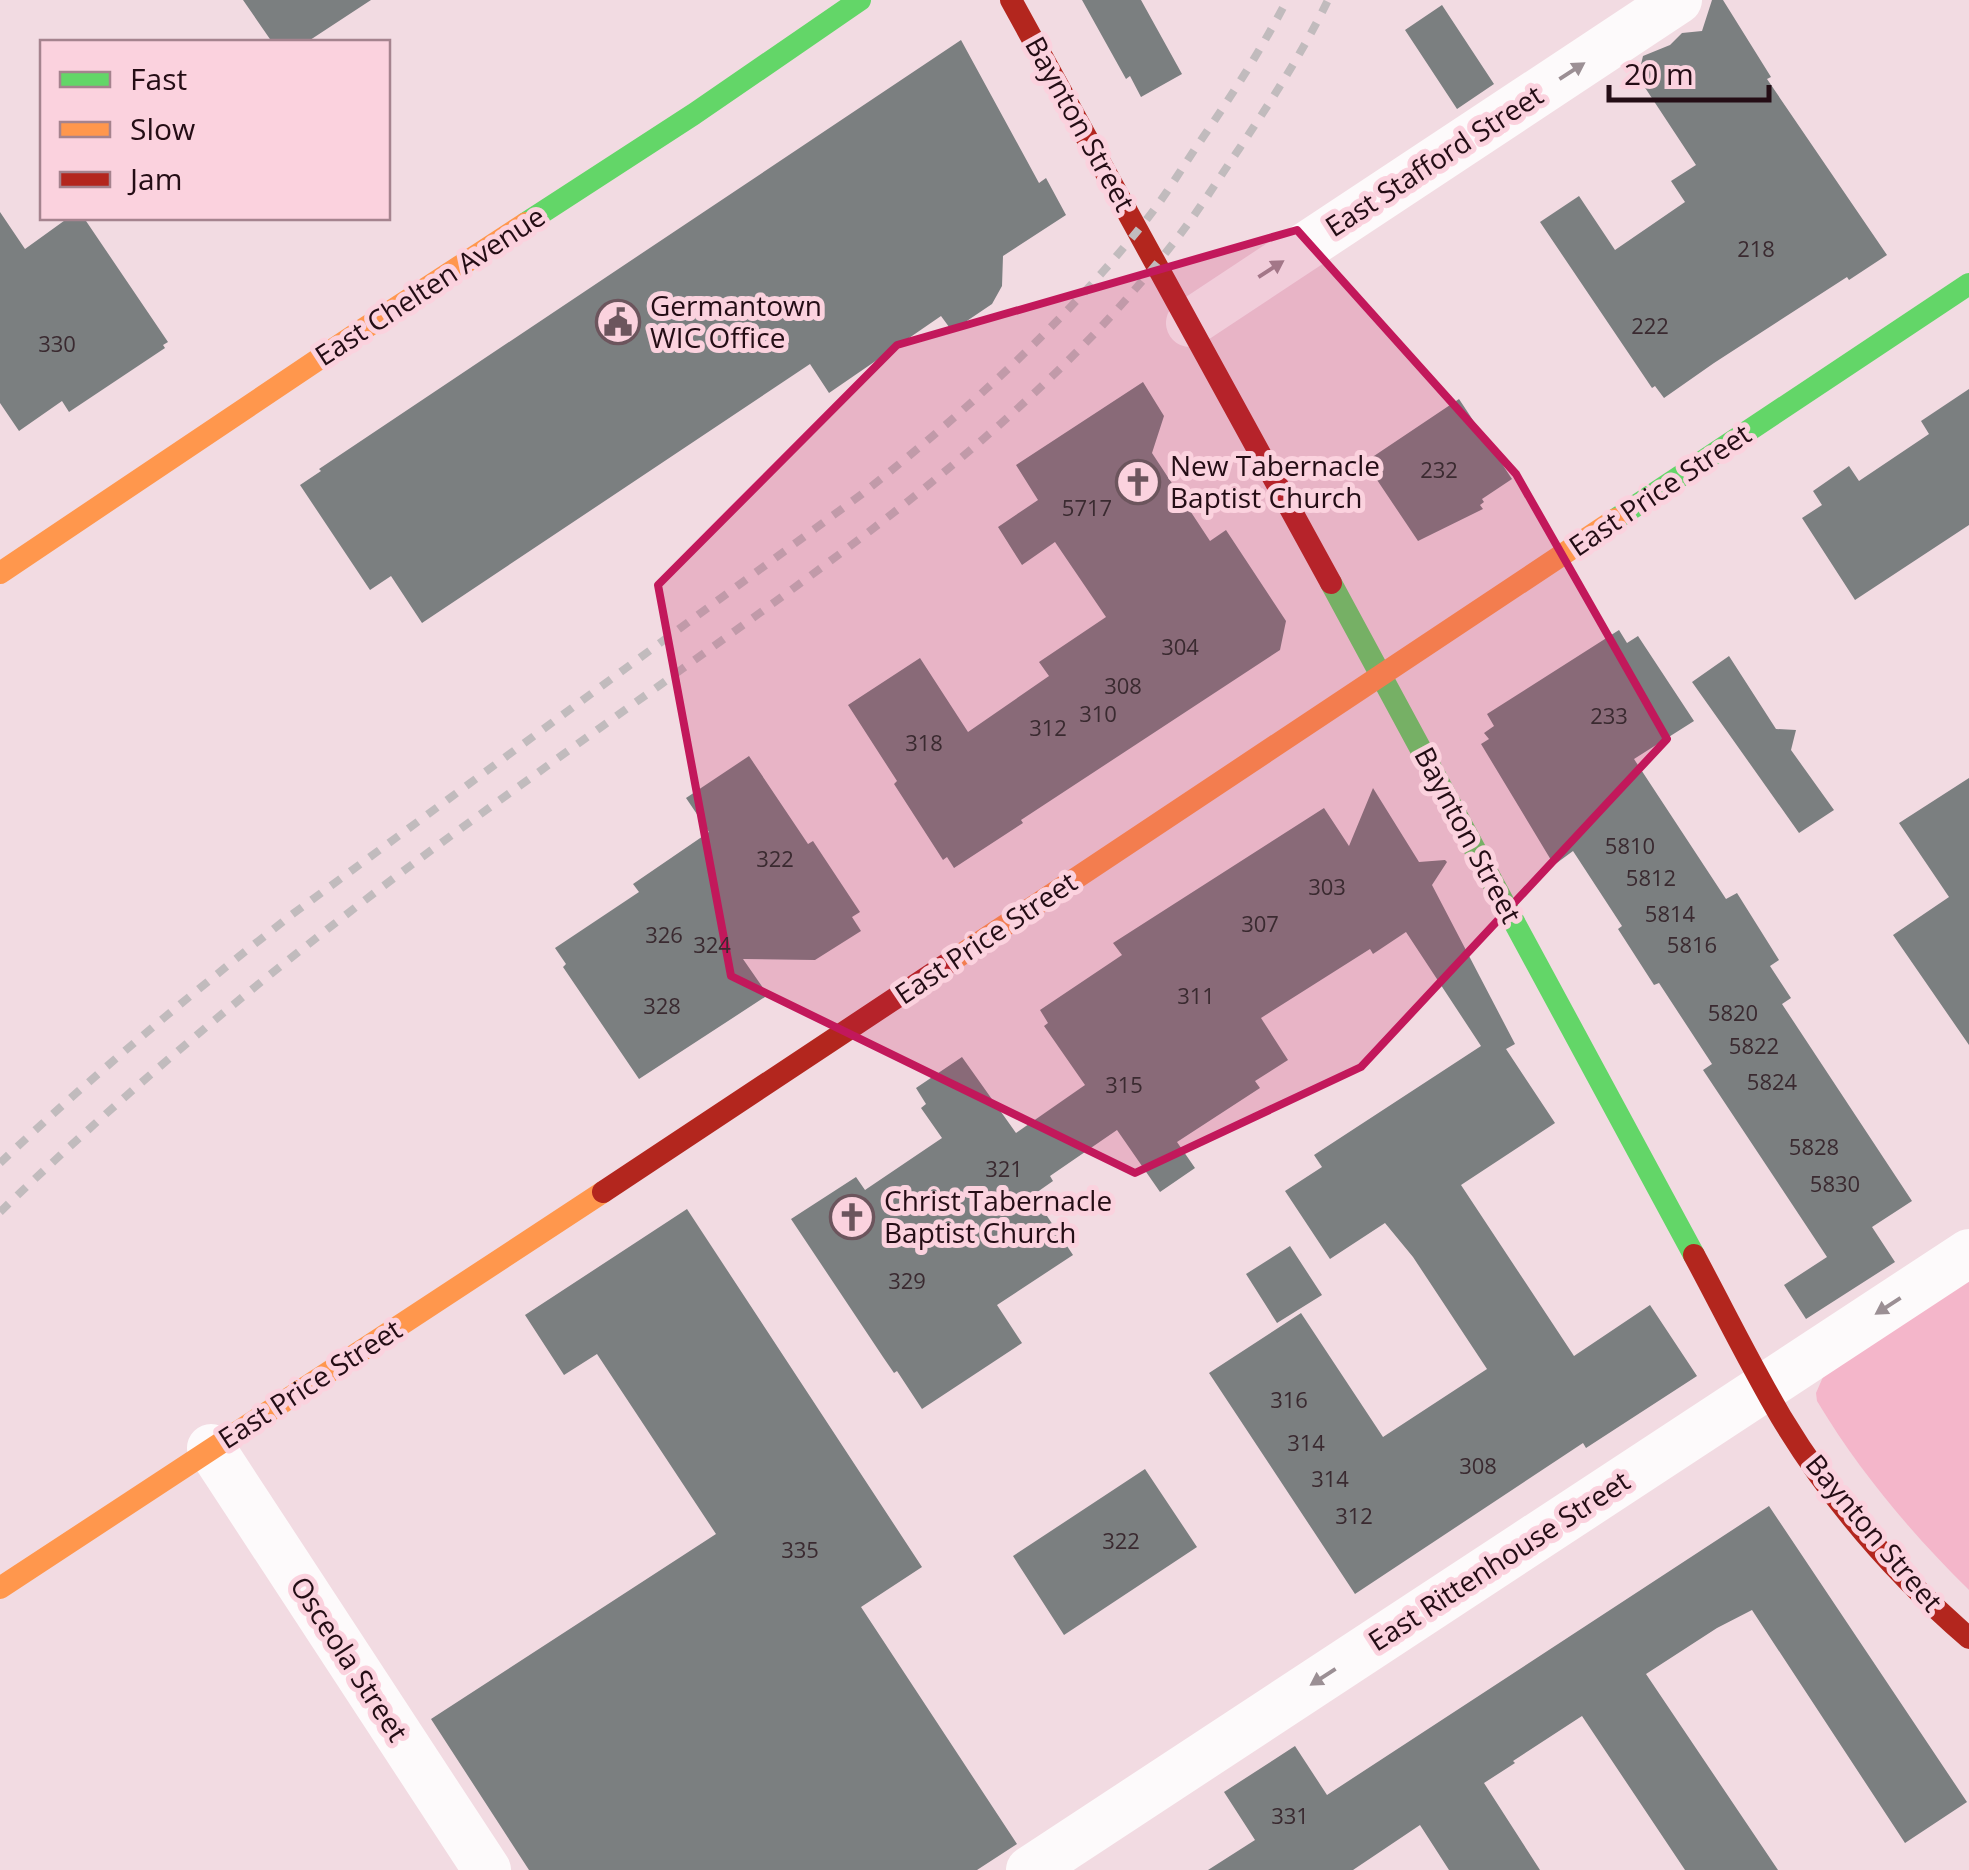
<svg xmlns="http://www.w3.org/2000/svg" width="1969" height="1870" font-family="'Open Sans',sans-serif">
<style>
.green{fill:#f4b6ca}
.building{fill:#7b7f80}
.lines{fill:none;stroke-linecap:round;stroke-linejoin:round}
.street{stroke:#fdfafb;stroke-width:48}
.fast{stroke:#63d668;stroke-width:22}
.slow{stroke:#ff974d;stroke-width:22}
.jam{stroke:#b3261e;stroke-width:22}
.rail{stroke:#c1bbbd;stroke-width:8;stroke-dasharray:12 12;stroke-linecap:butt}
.oneway{fill:#9b8f94}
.marked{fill:#c2185b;fill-opacity:0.2;stroke:#c2185b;stroke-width:8;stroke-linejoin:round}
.labels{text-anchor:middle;stroke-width:10;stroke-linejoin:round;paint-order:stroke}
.number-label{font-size:22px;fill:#3a2a30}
.street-label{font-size:28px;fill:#240d15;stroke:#fbd2de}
.poi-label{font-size:28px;fill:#240d15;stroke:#fbd2de;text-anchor:start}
</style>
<rect width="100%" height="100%" fill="#f2dbe2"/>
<path class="green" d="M1969 1280V1590C1911 1533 1859 1471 1817 1401L1816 1393 1823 1377Z"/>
<path class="building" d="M243 0H371L307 42H272Z
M1082 0H1141L1182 74 1141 97 1130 76 1126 79Z
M1712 0H1723L1771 77 1767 79 1887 255 1849 280 1847 277 1714 363 1664 398 1655 386 1652 388 1540 222 1579 196 1615 250 1685 202 1671 181 1696 165 1638 77 1643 56 1670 45 1682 33 1702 31Z
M1442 5 1494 84 1457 109 1405 30Z
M961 40 1039 183 1046 178 1066 215 1003 256 1002 286 992 304 952 331 941 316 829 393 810 364 422 623 391 576 370 590 300 485 321 471 319 469Z
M0 212 25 249 68 218H84L168 342 163 345 165 348 69 412 62 401 19 431 0 403Z
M1143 382 1164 416 1152 453 1210 541 1226 530 1286 621 1280 650 1021 820 1023 823 954 868 947 857 943 860 894 784 897 781 848 705 920 658 968 732 1049 676 1039 662 1106 617 1055 542 1022 565 998 527 1038 500 1016 465Z
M1969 389V525L1855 600 1802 518 1822 505 1813 491 1849 466 1859 481 1929 434 1921 421Z
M1459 399 1512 479 1482 499 1484 502 1480 505 1483 509 1418 541 1365 462Z
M1619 630 1627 643 1638 636 1694 721 1634 759 1726 899 1737 893 1779 960 1770 966 1791 998 1782 1004 1912 1201 1872 1227 1895 1262 1806 1319 1784 1285 1827 1257 1703 1070 1712 1064 1659 983 1654 985 1618 929 1622 926 1573 851 1554 865 1481 744 1489 739 1484 733 1494 726 1487 714Z
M1729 656 1776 729 1796 730 1791 750 1834 810 1799 833 1692 682Z
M749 756 808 844 813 841 860 912 852 917 861 931 815 960 743 959 768 995 639 1079 563 967 566 964 555 948 639 892 633 884 709 832 686 798Z
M1969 778V1045L1893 935 1949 897 1899 823Z
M1373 788 1419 862 1445 860 1447 862 1432 885 1515 1044 1506 1049 1555 1123 1461 1185 1574 1356 1650 1305 1697 1376 1586 1448 1583 1443 1355 1594 1209 1373 1301 1313 1383 1437 1487 1369 1413 1257 1385 1223 1330 1259 1285 1191 1322 1167 1314 1155 1481 1046 1406 932 1373 954 1370 949 1261 1018 1288 1060 1255 1081 1260 1088 1177 1142 1195 1168 1160 1192 1117 1130 1050 1176 1053 1181 1033 1195 1073 1255 997 1305 1022 1343 922 1409 897 1371 894 1373 883 1357 791 1219 856 1177 865 1190 942 1138 921 1108 926 1104 916 1088 962 1057 1016 1133 1085 1085 1044 1026 1048 1023 1040 1010 1122 955 1113 943 1324 808 1349 846Z
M687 1209 922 1567 861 1607 1017 1844 977 1870H529L431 1719 716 1534 597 1354 564 1375 525 1315Z
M1290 1246 1322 1295 1277 1323 1246 1274Z
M1145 1469 1197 1547 1064 1635 1013 1556Z
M1769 1506 1967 1802 1905 1843 1752 1610 1717 1628 1646 1674 1778 1870H1685L1582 1716 1513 1761 1515 1763 1484 1783 1540 1870H1449L1420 1825 1353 1870H1208L1255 1840 1224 1792 1295 1746 1327 1795Z"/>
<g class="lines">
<path class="street" d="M1190 323 1678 0
M211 1448 487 1870
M1030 1870 1969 1253"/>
<path class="fast" d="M526 223 694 114 860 0
M1616 519 1969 284
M1331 583 1694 1255"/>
<path class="slow" d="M0 573 362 330 526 223
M950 962 1616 519
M0 1588 603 1192"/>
<path class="jam" d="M1011 0 1331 583
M603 1192 950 962
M1694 1255C1723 1309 1750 1364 1781 1417 1831 1500 1896 1575 1969 1638"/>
<path class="rail" d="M0 1163C94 1074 193 992 294 913L862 494C965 412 1065 323 1147 219 1166 195 1182 168 1199 143 1231 97 1261 50 1287 0
M0 1212C132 1085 272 969 418 860 518 786 620 714 721 641 883 524 1046 404 1171 246 1196 215 1217 181 1239 149 1271 101 1303 52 1328 0"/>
</g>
<defs><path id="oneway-solid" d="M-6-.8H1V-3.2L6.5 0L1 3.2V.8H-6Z" transform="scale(2.5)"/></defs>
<g class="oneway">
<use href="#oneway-solid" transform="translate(1572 71) rotate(-33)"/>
<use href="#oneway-solid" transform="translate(1271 269) rotate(-33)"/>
<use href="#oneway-solid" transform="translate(1888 1306) rotate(147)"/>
<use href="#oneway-solid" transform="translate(1323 1677) rotate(147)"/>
</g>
<path class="marked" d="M1297 230 1516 474 1667 739 1361 1067 1135 1173 731 976 658 585 897 345Z"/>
<defs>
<symbol id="civic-ring" viewBox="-11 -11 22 22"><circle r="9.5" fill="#fbd2de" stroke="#6c555d" stroke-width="1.5"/><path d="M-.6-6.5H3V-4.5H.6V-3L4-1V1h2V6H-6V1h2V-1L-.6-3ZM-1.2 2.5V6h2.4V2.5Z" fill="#6c555d"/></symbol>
<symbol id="church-ring" viewBox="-11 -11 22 22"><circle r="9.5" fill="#fbd2de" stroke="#6c555d" stroke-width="1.5"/><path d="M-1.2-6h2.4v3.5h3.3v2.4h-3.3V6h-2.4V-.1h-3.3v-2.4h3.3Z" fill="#6c555d"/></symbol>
</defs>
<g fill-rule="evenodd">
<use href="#civic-ring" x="593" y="297" width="50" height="50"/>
<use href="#church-ring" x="1113" y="457" width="50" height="50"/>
<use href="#church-ring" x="827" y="1192" width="50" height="50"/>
</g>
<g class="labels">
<g class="number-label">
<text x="1756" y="257">218</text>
<text x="1650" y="334">222</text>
<text x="57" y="352">330</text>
<text x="1439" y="478">232</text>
<text x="1087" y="516">5717</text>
<text x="1180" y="655">304</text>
<text x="1123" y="694">308</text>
<text x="1098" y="722">310</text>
<text x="1609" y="724">233</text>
<text x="1048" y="736">312</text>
<text x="924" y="751">318</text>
<text x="1630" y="854">5810</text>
<text x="775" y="867">322</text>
<text x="1651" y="886">5812</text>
<text x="1327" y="895">303</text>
<text x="1670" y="922">5814</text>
<text x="1260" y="932">307</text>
<text x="664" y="943">326</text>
<text x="712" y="953">324</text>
<text x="1692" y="953">5816</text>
<text x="1196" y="1004">311</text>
<text x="662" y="1014">328</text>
<text x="1733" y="1021">5820</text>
<text x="1754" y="1054">5822</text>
<text x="1772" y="1090">5824</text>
<text x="1124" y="1093">315</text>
<text x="1814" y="1155">5828</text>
<text x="1004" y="1177">321</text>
<text x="1835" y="1192">5830</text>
<text x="907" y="1289">329</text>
<text x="1289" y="1408">316</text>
<text x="1306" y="1451">314</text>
<text x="1478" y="1474">308</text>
<text x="1330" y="1487">314</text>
<text x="1354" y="1524">312</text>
<text x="1121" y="1549">322</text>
<text x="800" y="1558">335</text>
<text x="1290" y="1824">331</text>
</g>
<g class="street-label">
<text transform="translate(1080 124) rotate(61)" y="10">Baynton Street</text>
<text transform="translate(1434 161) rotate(-33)" y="10">East Stafford Street</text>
<text transform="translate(430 286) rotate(-33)" y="10">East Chelten Avenue</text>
<text transform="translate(1660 490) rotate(-34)" y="10">East Price Street</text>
<text transform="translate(1468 835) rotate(62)" y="10">Baynton Street</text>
<text transform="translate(986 938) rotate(-34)" y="10">East Price Street</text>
<text transform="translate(310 1384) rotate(-33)" y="10">East Price Street</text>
<text transform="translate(1874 1533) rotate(50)" y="10">Baynton Street</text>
<text transform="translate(1499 1561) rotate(-33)" y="10">East Rittenhouse Street</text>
<text transform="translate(349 1659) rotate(57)" y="10">Osceola Street</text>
</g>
<g class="poi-label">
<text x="650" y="316">Germantown<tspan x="650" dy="32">WIC Office</tspan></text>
<text x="1170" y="476">New Tabernacle<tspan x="1170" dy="32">Baptist Church</tspan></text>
<text x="884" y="1211">Christ Tabernacle<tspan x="884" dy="32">Baptist Church</tspan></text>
</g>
</g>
<rect x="40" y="40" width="350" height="180" fill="#fbd2de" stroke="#a5838e" stroke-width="2.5"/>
<rect x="60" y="72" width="50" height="15" fill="#63d668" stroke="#a5838e" stroke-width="2.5"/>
<text x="130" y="90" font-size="30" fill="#240d15">Fast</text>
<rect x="60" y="122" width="50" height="15" fill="#ff974d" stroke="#a5838e" stroke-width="2.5"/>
<text x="130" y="140" font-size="30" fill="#240d15">Slow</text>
<rect x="60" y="172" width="50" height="15" fill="#b3261e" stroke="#a5838e" stroke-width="2.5"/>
<text x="130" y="190" font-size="30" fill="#240d15">Jam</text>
<path d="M1609 85v15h160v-15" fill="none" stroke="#240d15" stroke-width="5"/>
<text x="1624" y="85" font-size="30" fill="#240d15" stroke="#fbd2de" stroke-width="8" paint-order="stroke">20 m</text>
</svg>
